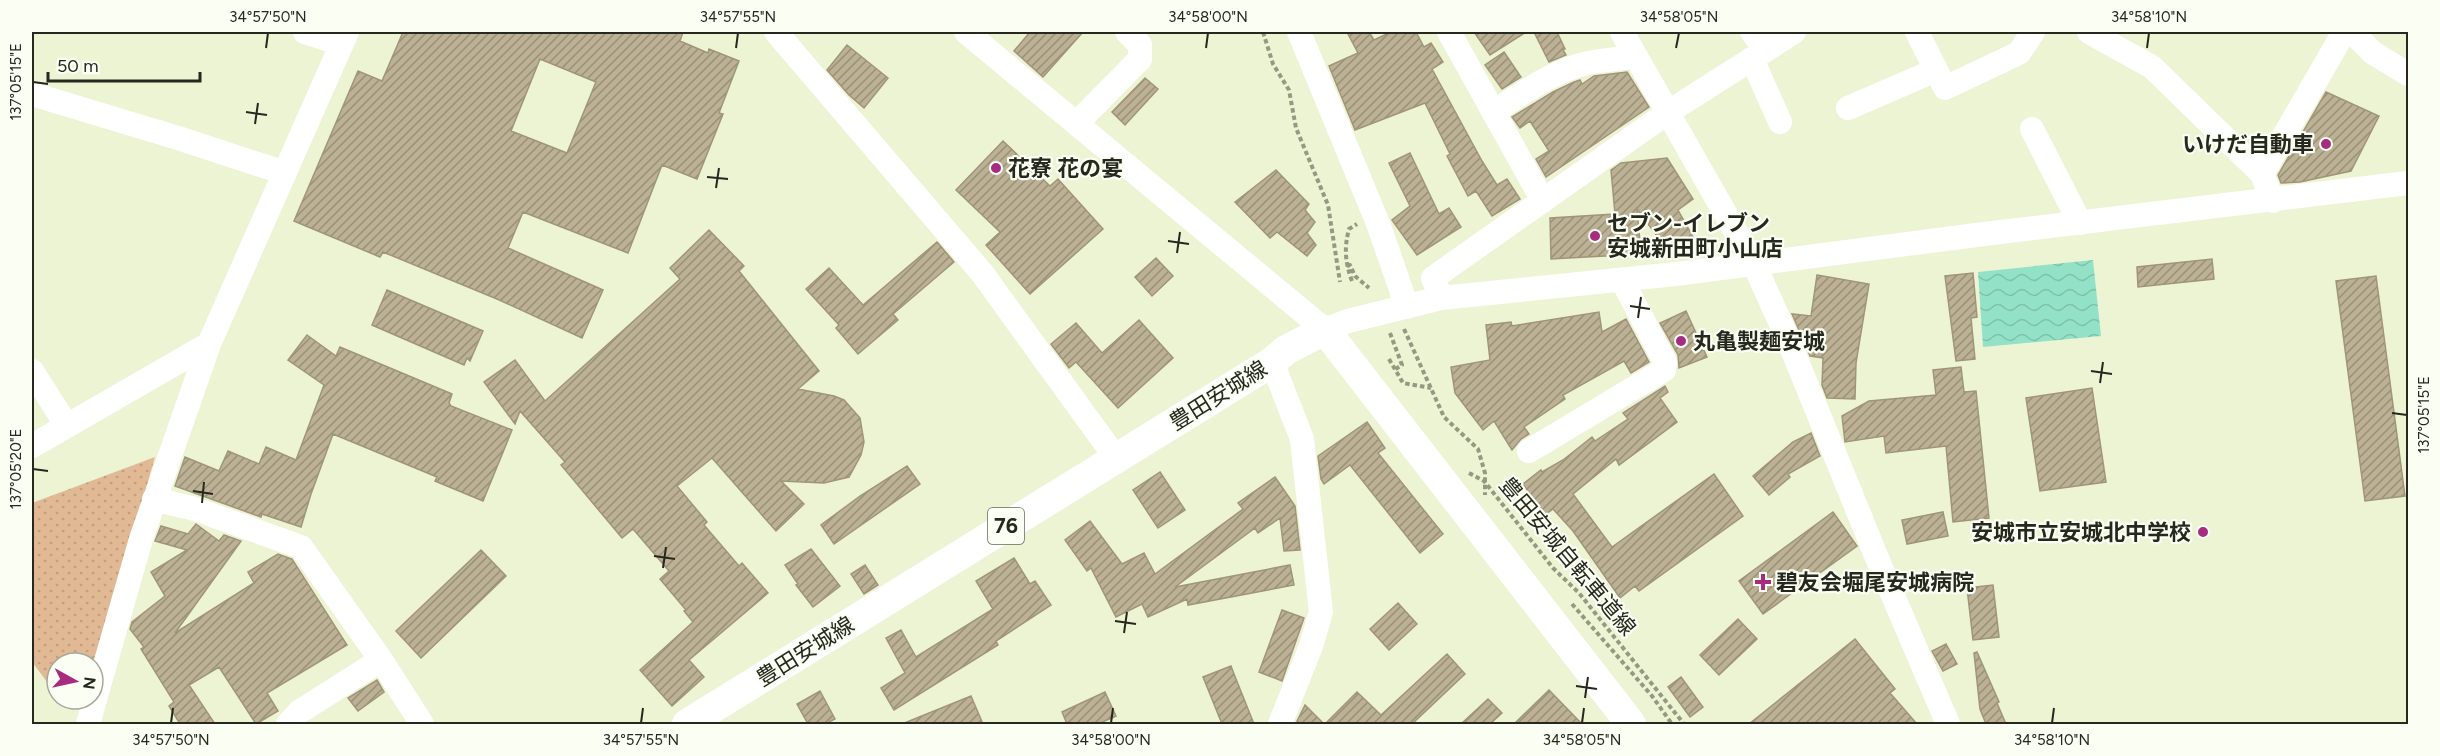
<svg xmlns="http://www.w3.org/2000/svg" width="2440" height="756" font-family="Figtree,'Noto Sans JP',sans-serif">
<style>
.grass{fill:url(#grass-dots)}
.water{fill:url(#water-waves)}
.building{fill:url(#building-hatch);stroke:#9f9579;stroke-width:1.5;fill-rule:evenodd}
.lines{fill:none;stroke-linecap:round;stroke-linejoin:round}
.path{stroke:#949982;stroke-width:4;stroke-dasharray:4.5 3;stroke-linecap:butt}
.minor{stroke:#fff;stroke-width:24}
.major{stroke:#fff;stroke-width:30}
.ticks{fill:none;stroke:#26281d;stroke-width:2}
.poi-dot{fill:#a72b7f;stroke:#fbfef2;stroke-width:2}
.labels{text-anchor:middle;stroke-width:4.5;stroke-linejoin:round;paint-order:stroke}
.shield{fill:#fbfef2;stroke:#66685d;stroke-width:1.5}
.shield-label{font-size:21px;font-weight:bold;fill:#26281d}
.poi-label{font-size:22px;font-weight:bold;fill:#26281d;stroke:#fbfef2;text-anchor:start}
.street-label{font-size:22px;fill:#26281d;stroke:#fbfef2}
.neatline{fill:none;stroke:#26281d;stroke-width:2}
.ticks-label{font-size:15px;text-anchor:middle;fill:#26281d}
</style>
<defs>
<pattern id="grass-dots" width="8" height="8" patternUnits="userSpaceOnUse" patternTransform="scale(1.5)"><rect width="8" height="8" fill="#e1b994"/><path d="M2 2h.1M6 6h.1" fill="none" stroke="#c19f7f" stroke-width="1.8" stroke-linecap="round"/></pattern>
<pattern id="water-waves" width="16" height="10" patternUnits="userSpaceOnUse" patternTransform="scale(1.5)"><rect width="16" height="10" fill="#93e2c8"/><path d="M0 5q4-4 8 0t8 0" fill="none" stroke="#7fc2ab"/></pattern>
<pattern id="building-hatch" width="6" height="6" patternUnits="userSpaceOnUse" patternTransform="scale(1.5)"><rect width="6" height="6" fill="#bcb194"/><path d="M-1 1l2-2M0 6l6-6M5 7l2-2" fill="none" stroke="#999078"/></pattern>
</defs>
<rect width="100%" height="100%" fill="#edf4d4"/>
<path class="grass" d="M155 457 93 675V663H57V695L32 662V503Z"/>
<path class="water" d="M2093 260 2101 336 1983 347 1978 272Z"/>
<path class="building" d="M403 32H683L680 41 708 53 709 49 739 61 719 113 723 114 697 179 662 165 628 253 523 212 508 248 603 290 582 338 497 299 383 252 380 257 294 221 358 71 382 81ZM540 59 596 82 567 153 511 131Z
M1030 32H1083L1043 77 1014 51Z
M1347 32H1369L1374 40 1391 32H1416L1424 47 1431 43 1443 62 1432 69 1482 161 1497 185 1507 179 1520 199 1492 216 1476 191 1468 196 1447 156 1450 154 1425 103 1355 130 1329 66 1358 53Z
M1474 32H1526L1490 55Z
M1534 32H1557L1565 49 1563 50 1566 55 1549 62Z
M847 45 888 78 864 108 849 95 827 70Z
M1504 52 1521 77 1502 89 1485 65Z
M1627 72 1649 107 1546 177 1536 159 1549 151 1530 121 1520 128 1512 117 1553 92 1574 82 1580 80 1582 84 1594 76Z
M1145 78 1158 89 1125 125 1112 112Z
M2326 92 2379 116 2351 171 2300 182 2281 183 2278 175Z
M1003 141 1050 186 1058 179 1103 229 1030 294 986 245 1000 232 956 190Z
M1410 153 1439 214 1449 208 1461 227 1417 255 1392 220 1410 206 1389 163Z
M1667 158 1693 199 1678 210 1697 244 1665 247 1637 209 1641 254 1551 259 1550 218 1615 214 1611 170 1621 163Z
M1276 170 1309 204 1305 210 1315 222 1307 233 1316 245 1307 256 1277 232 1270 238 1235 202Z
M709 230 744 266 739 271 819 371 798 389 834 396 844 400 860 418 864 442 861 455 849 477 824 483 781 481 804 504 776 531 712 458 677 486 707 522 704 525 739 566 742 563 768 593 689 660 704 677 672 706 640 670 693 622 684 611 686 610 660 579 669 571 633 529 622 538 561 465 565 462 520 411 515 424 484 382 515 360 545 401 680 279 670 268Z
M937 242 954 262 893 314 898 320 858 354 836 328 839 325 806 289 829 268 863 305Z
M1156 258 1173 276 1152 296 1135 277Z
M2212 259 2214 279 2138 287 2137 267Z
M1973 273 1977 317 1971 318 1975 359 1956 361 1945 276Z
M1817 275 1869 284 1856 363 1855 399 1827 398 1822 385 1823 358 1810 356 1805 343 1806 337H1802L1792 314 1811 316Z
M2376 276 2405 496 2365 501 2336 281Z
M387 290 483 331 470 361 467 358 464 365 372 325Z
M1686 311 1707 357 1679 368 1678 355 1660 323Z
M1599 312 1602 332 1626 319 1649 362 1631 373 1624 361 1563 395 1565 399 1524 427 1529 434 1521 439 1512 450 1494 421 1483 430 1455 393 1451 367 1490 360 1486 325 1511 322 1512 326Z
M1139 320 1173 358 1118 408 1076 362 1069 368 1051 344 1076 323 1102 353Z
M307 335 336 356 340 347 452 394 449 403 451 406 512 430 483 501 435 481 437 477 333 434 311 494 301 527 262 514 261 517 175 486 185 457 219 471 228 451 259 464 266 447 296 460 324 385 288 360Z
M1961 367 1964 392 1976 391 1989 518 1953 522 1946 446 1886 453 1884 436 1845 442 1842 416 1869 401 1936 395 1933 370Z
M1665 386 1668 392 1660 398 1677 422 1619 465 1616 459 1573 494 1612 547 1714 474 1743 516 1639 591 1635 586 1620 598 1573 531 1553 509 1545 515 1523 484 1541 470 1542 472 1563 460 1592 437 1595 441 1628 419 1623 413Z
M2092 388 2106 482 2040 491 2026 398Z
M1367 422 1385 448 1378 453 1443 534 1420 553 1350 465 1324 484 1321 479 1318 456Z
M1811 433 1820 456 1788 474 1790 477 1769 495 1753 476 1793 442Z
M907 466 920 484 834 544 821 525 860 496Z
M1160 472 1185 510 1158 528 1133 490Z
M1275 477 1295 506 1300 550 1284 551 1280 518 1258 533 1255 528 1175 587 1290 565 1294 585 1188 605 1187 599 1148 617 1142 604 1116 617 1091 568 1087 571 1065 540 1090 521 1122 564 1144 553 1155 574 1243 509 1238 503Z
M1833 512 1857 546 1763 614 1739 581Z
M1943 512 1948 536 1907 544 1902 520Z
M196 524 219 541 224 535 241 541 175 633 254 583 248 572 278 554 292 559 347 645 267 693 278 711 256 724 219 667 189 685 215 724H180L169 706 174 702 141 649 144 647 130 629 132 622 165 596 151 572 187 550 155 541 161 526 188 534Z
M811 549 840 586 813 607 796 585 798 584 785 565Z
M481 550 506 576 421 658 396 631Z
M1014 558 1030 584 1035 581 1051 605 996 641 998 645 894 710 881 688 905 673 886 638 901 630 916 657 993 609 976 581Z
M865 565 878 585 864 594 851 574Z
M1993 585 1999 637 1973 640 1967 588Z
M1398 603 1417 624 1389 650 1370 629Z
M1282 610 1304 618 1282 681 1259 672Z
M1738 619 1757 639 1719 675 1700 655Z
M1855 639 1895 689 1890 693 1917 724H1749Z
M1946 644 1957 664 1943 671 1932 651Z
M1977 652 1999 702 1997 703 2006 724H1986L1980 709 1974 653Z
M1447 654 1465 674 1412 724H1325L1357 692 1381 715Z
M1231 666 1234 674 1254 724H1222L1203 677Z
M1681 677 1703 707 1690 717 1668 687Z
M377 680 384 692 358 711 348 698Z
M1549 690 1582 724H1514Z
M820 691 835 719 825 724H808L797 704Z
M1105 692 1116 716 1098 724H1067L1062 712Z
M971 696 983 724H902Z
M1488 699 1502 713 1490 724H1461Z
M1305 705 1324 724H1300L1297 721Z"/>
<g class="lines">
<path class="path" d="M1263 32 1273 64 1289 90 1296 128 1328 205 1340 282
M1347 266 1350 265 1355 276 1369 288
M1352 281C1345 262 1344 248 1349 229L1357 224
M1404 329 1444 417 1478 449 1485 473V495
M1390 333 1402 365 1394 370
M1389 359 1403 383 1431 388
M1469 473 1484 481 1553 568 1579 593 1684 724
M1572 604 1652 696 1672 724"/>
<path class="minor" d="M305 32 342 44
M776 32 982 273 1116 458
M966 32 1325 330 1348 321 1441 298 1676 274 1984 234 2408 183
M1299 32 1379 226 1407 307
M1449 32 1543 201
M1622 32 1754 264 1790 344 1879 563 1948 724
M1752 32 1766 50
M1917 32 1945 88 2019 53 2033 32
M2089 32 2152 67 2262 174 2273 201
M2352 32 2373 53 2408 74
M1752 59 1780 122
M32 94 178 138 285 173
M1848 108 1936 70
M1493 112C1520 95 1549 74 1580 65 1598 60 1617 59 1636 57
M1077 123 1140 59V45L1127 32
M2032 129 2080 223
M2262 174 2344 32
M1441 298 1433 278 1667 113 1794 32
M1272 362 1302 439 1321 612 1311 646 1280 724
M32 371 67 426
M32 446 209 344
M1529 451 1664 370 1665 362 1622 280
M154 499 195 509 301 547 381 660 422 724
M88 724 141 539 209 344 347 32
M288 724 299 712 381 660"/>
<path class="major" d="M687 724 1272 362 1286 350 1325 330 1631 724"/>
</g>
<path class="ticks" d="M266 48 268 33M736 48 738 33M1206 48 1208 33M1676 48 1679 33M2147 48 2149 33M33 82 48 84M246 112 267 115M255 124 258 103M707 177 728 179M716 188 719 168M1168 241 1189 244M1177 253 1180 232M1630 306 1650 309M1638 318 1641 297M2091 371 2112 374M2100 383 2103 362M2392 413 2407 415M33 469 48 471M193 491 213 494M202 503 204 482M654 556 675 559M663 568 666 547M1115 621 1136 624M1124 633 1127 612M1576 686 1597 689M1585 698 1588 677M171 723 173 708M641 723 643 708M1111 723 1113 708M1582 723 1584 708M2052 723 2054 708"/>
<g class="poi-dot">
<circle cx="2326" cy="144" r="6"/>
<circle cx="996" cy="168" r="6"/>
<circle cx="1595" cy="236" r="6"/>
<circle cx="1681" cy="341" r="6"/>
<circle cx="2203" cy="532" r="6"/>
<path d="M1760 573h6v6h6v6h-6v6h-6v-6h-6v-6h6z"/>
</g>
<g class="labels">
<rect class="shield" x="988" y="508" width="36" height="36" rx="4.5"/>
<g class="shield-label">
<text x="1006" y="533">76</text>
</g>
<g class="poi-label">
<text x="2314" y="152" text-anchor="end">いけだ自動車</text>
<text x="1008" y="176">花寮 花の宴</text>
<text x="1607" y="231">セブン-イレブン<tspan x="1607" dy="25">安城新田町小山店</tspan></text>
<text x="1693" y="349">丸亀製麺安城</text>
<text x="2191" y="540" text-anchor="end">安城市立安城北中学校</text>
<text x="1776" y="590">碧友会堀尾安城病院</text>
</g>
<g class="street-label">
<text transform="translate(1218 395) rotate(-32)" y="8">豊田安城線</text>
<text transform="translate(1568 556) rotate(50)" y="8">豊田安城自転車道線</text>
<text transform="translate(805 651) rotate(-32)" y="8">豊田安城線</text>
</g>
</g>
<rect width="2440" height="756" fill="none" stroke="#fbfef2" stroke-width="66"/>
<g transform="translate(75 681) rotate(98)"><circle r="28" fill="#fbfef2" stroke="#a6a89d" stroke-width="1.5"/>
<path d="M0-4.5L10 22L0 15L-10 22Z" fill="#a72b7f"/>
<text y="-9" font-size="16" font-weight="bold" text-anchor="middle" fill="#26281d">N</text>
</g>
<path d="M48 72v9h152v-9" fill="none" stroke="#26281d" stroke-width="3"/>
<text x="57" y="72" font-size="18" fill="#26281d" stroke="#fbfef2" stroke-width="4.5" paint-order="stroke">50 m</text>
<rect x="33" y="33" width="2374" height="690" class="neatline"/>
<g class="ticks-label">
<text x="268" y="22">34°57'50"N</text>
<text x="738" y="22">34°57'55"N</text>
<text x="1208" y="22">34°58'00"N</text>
<text x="1679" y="22">34°58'05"N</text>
<text x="2149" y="22">34°58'10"N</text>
<text transform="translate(16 82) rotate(-90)" y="5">137°05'15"E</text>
<text transform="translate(2424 415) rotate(-90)" y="5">137°05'15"E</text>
<text transform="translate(16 469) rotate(-90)" y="5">137°05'20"E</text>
<text x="171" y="745">34°57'50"N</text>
<text x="641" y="745">34°57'55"N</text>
<text x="1111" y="745">34°58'00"N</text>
<text x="1582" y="745">34°58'05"N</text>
<text x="2052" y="745">34°58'10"N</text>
</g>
</svg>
